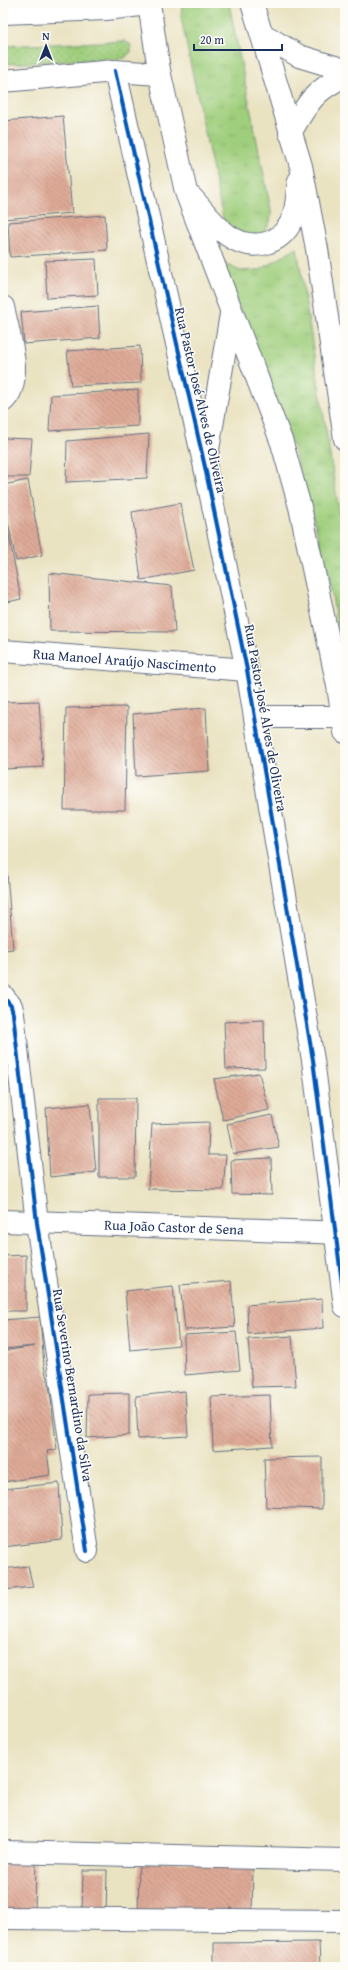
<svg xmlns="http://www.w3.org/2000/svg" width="348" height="1970" font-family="'Gentium Book Plus',serif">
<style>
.grass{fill:url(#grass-tufts);stroke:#5d7e6d}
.park{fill:url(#park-dots);stroke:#5d7e6d}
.building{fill:url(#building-back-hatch)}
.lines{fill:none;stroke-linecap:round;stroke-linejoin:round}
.street-casing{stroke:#636e81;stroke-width:24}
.highway-casing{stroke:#636e81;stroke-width:24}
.street{stroke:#fff;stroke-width:22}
.highway{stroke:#fff;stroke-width:22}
.cycleway-casing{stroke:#fdfcf7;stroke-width:6}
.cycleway{stroke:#0057b8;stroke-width:4}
.labels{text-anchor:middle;stroke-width:3;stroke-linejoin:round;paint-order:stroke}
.street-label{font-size:14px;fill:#1b2f5e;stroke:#fdfcf7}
</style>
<defs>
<pattern id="grass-tufts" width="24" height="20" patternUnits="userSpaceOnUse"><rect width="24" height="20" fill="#9fce7c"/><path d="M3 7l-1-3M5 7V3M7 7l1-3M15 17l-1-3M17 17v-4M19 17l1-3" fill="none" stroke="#88b16e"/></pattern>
<pattern id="park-dots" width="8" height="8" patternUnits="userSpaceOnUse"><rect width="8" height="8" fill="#9fce7c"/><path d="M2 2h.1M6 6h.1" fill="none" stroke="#88b16e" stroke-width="1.8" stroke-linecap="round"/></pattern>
<pattern id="building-back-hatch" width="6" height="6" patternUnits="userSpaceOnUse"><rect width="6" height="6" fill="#dfaa97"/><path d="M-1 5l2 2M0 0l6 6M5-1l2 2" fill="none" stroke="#b48b7e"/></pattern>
</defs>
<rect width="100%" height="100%" fill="#fdfcf7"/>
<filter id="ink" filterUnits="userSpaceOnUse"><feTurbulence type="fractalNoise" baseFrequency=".025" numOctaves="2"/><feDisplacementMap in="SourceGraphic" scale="8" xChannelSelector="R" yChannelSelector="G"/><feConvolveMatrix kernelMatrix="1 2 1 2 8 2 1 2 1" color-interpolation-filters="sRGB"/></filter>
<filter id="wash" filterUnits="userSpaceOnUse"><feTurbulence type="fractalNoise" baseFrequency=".012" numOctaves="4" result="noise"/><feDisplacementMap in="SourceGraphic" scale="16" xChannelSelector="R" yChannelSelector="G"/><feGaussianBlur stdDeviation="0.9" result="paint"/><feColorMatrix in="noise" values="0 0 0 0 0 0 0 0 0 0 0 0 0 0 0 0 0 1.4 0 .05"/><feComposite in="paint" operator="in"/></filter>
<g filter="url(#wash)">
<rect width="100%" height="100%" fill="#eae3c2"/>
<path class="grass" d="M182 3 229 4 271 210C272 227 264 235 248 239L223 219 181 18Z
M297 248 345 549V667L326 563 287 427 220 261 240 271 260 270Z"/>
<path class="park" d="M125 41 131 45V52L125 58 3 64V46Z"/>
<g id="blocks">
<path class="building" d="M63 116 72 213 3 219V121Z
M105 215 107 250 10 257 8 222Z
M96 259 98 295 47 298 45 261Z
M98 306 100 338 24 344 21 312Z
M140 346 141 383 71 386 67 351Z
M138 390V426L49 431 51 395Z
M149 434 147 478 66 482 67 441Z
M3 438 32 439 29 477H3Z
M28 480 42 555 16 561 3 497V485Z
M180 503 194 570 141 580 132 512Z
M7 525 21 599 3 603V526Z
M49 573 172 586 175 632 50 631Z
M39 701 43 767 4 769 6 702Z
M127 707 125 810H64L66 708Z
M206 708 209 771 136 776 133 714Z
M3 873H7L13 949 3 950Z
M264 1020 265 1068 226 1069 224 1022Z
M259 1073 269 1110 223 1120 214 1079Z
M99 1098H136L135 1177H99Z
M90 1104 96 1172 50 1177 46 1108Z
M272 1115 279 1147 233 1154 227 1124Z
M209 1122 208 1155H226L223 1190 148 1189 152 1124Z
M271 1158 272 1195 232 1194 231 1160Z
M26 1255V1311H3V1256Z
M231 1281 235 1327 185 1330 180 1285Z
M173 1286 179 1345 130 1350 125 1291Z
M322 1299 323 1328 248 1334 247 1305Z
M40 1317 44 1366 50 1391 57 1450 47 1451 50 1475 3 1482V1351L35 1346 3 1349V1320Z
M236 1332 240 1370 185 1375 184 1335Z
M292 1336 296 1386 252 1387 248 1339Z
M185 1391 188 1436 138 1439 136 1396Z
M129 1393V1435L87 1438 88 1394Z
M270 1395 272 1446 213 1450 211 1397Z
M322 1457V1509L266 1507 264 1458Z
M59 1483 62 1540 3 1547V1489Z
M28 1566 33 1587 3 1590V1569Z
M3 1858 36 1859 35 1916 3 1915Z
M139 1861 253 1864 252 1917 138 1915Z
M83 1870H107L106 1915 82 1914Z
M319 1942 320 1967H214V1943Z"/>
</g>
</g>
<g filter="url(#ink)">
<use href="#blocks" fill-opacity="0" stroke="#636e81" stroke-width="1"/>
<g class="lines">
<defs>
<g id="street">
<path d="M3 13 106 9 149 4"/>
<path d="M262 34 299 56 345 70"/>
<path d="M115 71 205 467 247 670 313 1060 345 1306"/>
<path d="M3 81 115 71 159 74"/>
<path d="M290 133C307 104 314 90 345 76"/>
<path d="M3 307C8 332 25 382 3 401"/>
<path id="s1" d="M3 651 247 670"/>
<path d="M255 717H343"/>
<path d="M3 996 11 1006 13 1014 37 1223 87 1551"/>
<path id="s2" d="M3 1221 345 1233"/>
<path d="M3 1852 345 1860"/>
<path d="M3 1918 345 1921"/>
</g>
<path id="highway" d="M149 3 159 70 186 192 282 443 300 507 338 686 345 732
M252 3 301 166 317 249 345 439
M192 198C203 210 214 225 226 234 250 252 281 247 293 218 297 207 297 193 299 181
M205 467 231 314"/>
</defs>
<use href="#street" class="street-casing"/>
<use href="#highway" class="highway-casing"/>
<use href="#street" class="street"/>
<use href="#highway" class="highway"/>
<defs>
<path id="cycleway" d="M115 71 205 467 247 670 313 1060 345 1306
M3 996 11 1006 13 1014 37 1223 87 1551"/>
</defs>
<use href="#cycleway" class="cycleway-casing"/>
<use href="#cycleway" class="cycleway"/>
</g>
</g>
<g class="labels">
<g class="street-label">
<text transform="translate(201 400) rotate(77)" y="5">Rua Pastor José Alves de Oliveira</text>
<text dy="5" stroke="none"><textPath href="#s1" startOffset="122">Rua Manoel Araújo Nascimento</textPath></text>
<text transform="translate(266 718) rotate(80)" y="5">Rua Pastor José Alves de Oliveira</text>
<text dy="5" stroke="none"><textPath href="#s2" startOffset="171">Rua João Castor de Sena</textPath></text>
<text transform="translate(73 1385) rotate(81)" y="5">Rua Severino Bernardino da Silva</text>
</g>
</g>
<rect width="348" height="1970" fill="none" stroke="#fdfcf7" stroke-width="16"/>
<g transform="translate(46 46)" stroke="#fdfcf7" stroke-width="3" paint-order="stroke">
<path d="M0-3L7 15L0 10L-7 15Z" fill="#1b2f5e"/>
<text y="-6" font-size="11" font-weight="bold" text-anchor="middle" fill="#1b2f5e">N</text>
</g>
<path d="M194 44v6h88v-6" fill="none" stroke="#1b2f5e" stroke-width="2"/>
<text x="200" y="44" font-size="12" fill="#1b2f5e" stroke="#fdfcf7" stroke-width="3" paint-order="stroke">20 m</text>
</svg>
